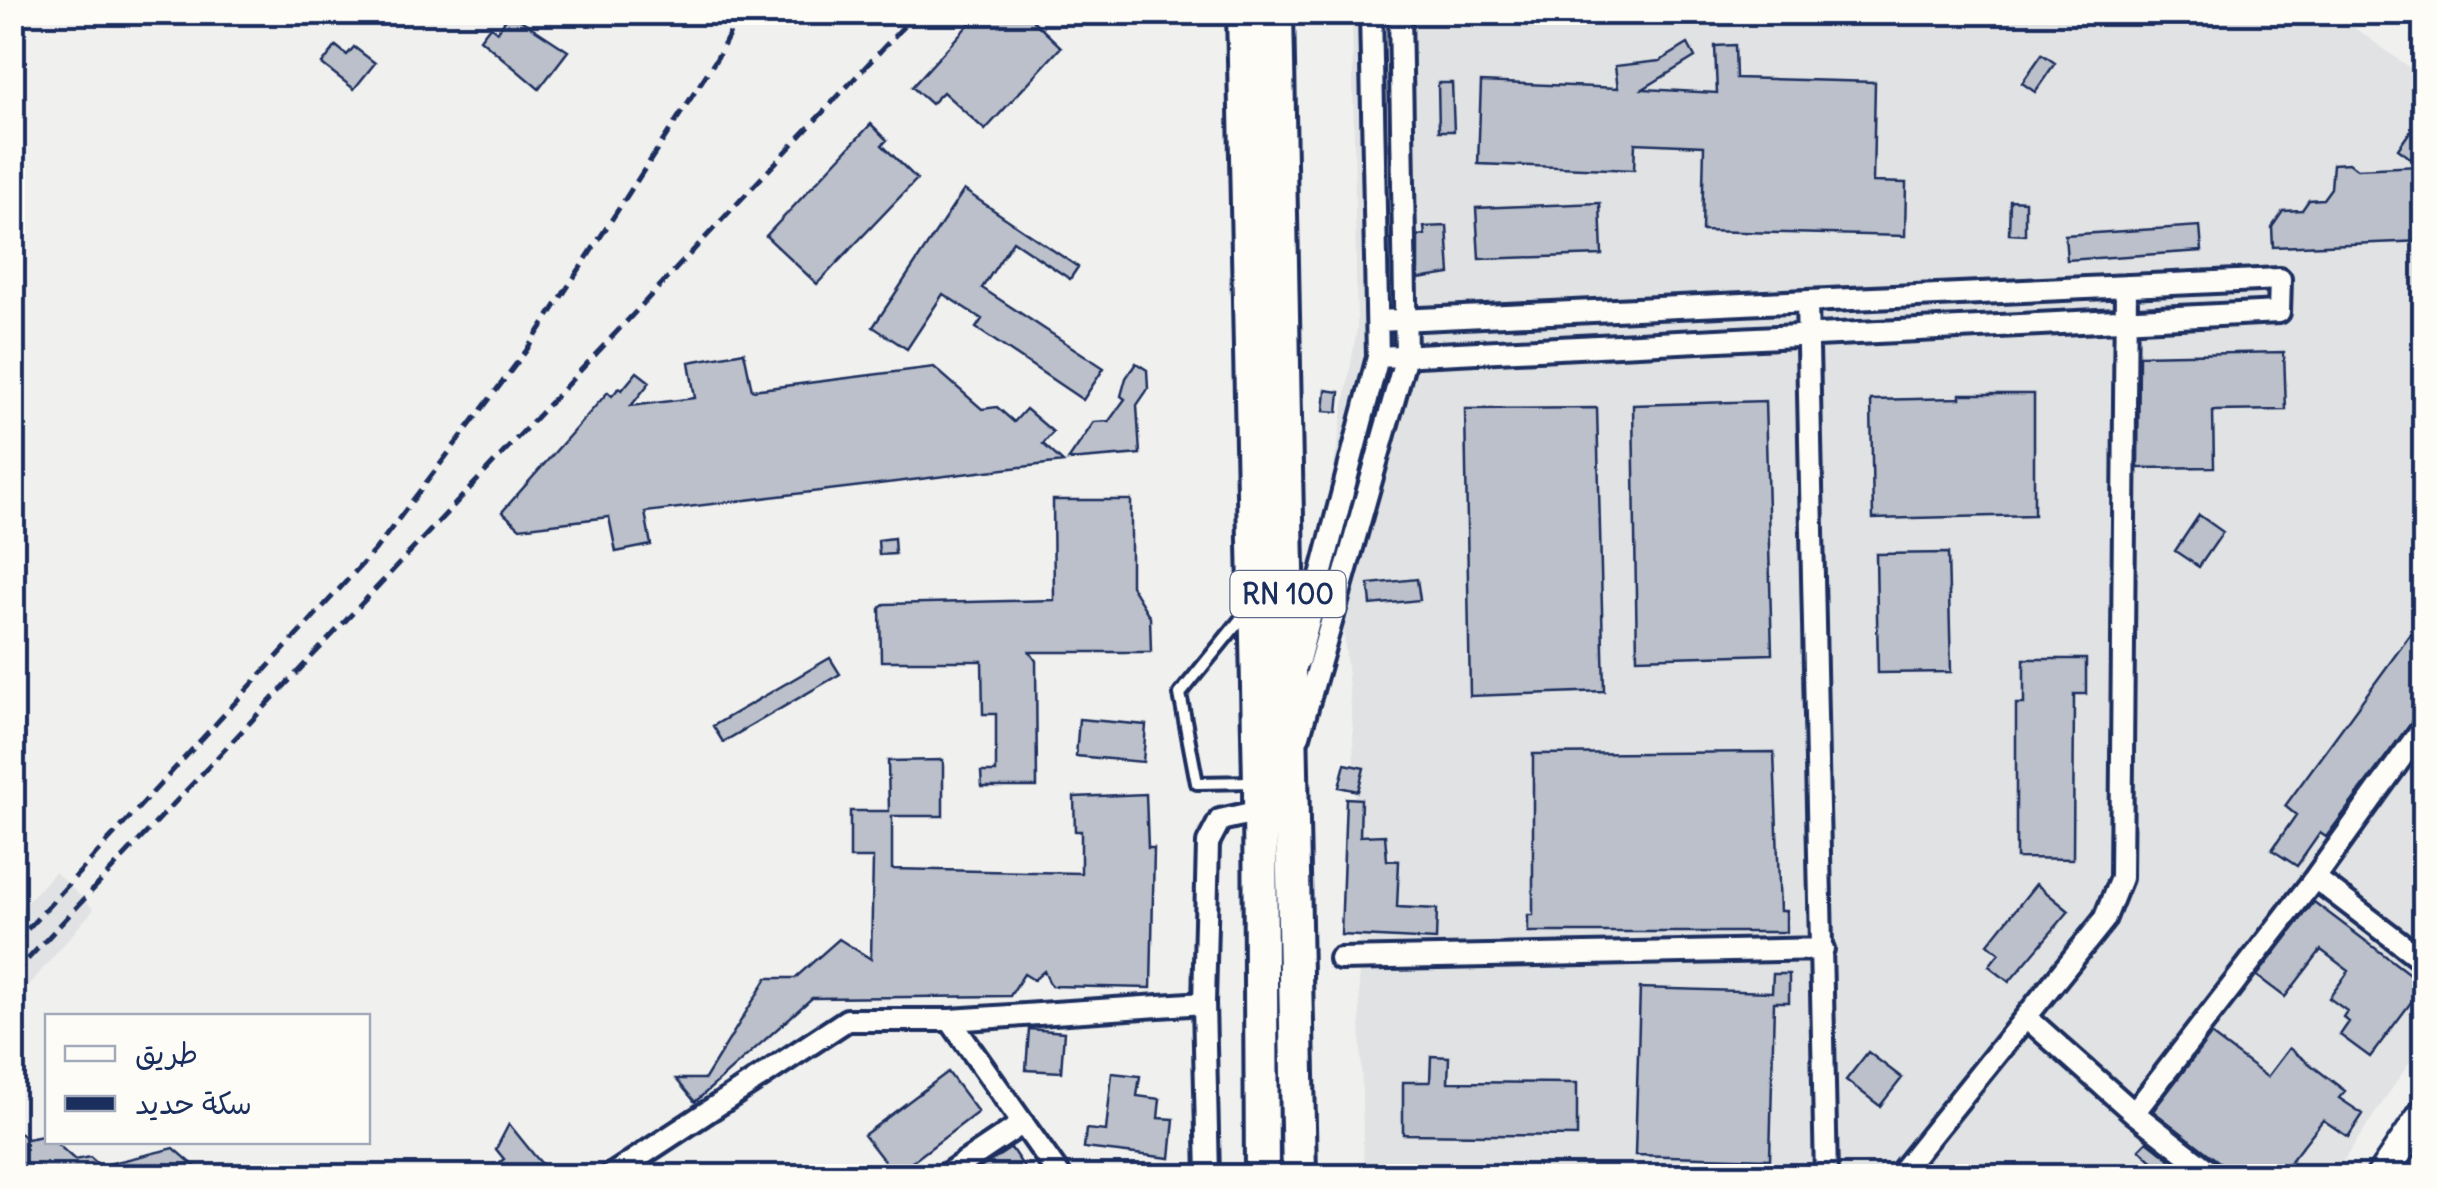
<svg xmlns="http://www.w3.org/2000/svg" width="2437" height="1189" font-family="Delius,'Playpen Sans Arabic',sans-serif">
<style>
.built{fill:#e0e2e3}
.building{fill:#bbc0ca;stroke:#1b2f5e;stroke-width:2.5}
.lines{fill:none;stroke-linecap:round;stroke-linejoin:round}
.service-casing{stroke:#1b2f5e;stroke-width:18}
.minor-casing{stroke:#1b2f5e;stroke-width:28}
.secondary-casing{stroke:#1b2f5e;stroke-width:35}
.trunk-casing{stroke:#1b2f5e;stroke-width:40}
.service{stroke:#fdfcf7;stroke-width:10}
.minor{stroke:#fdfcf7;stroke-width:20}
.secondary{stroke:#fdfcf7;stroke-width:28}
.trunk{stroke:#fdfcf7;stroke-width:32}
.rail{stroke:#1b2f5e;stroke-width:5;stroke-dasharray:15 8;stroke-linecap:butt}
.labels{text-anchor:middle;stroke-width:9;stroke-linejoin:round;paint-order:stroke}
.shield{fill:#fdfcf7;stroke:#5f6c8c;stroke-width:2.5}
.shield-label{font-size:28px;font-weight:bold;fill:#1b2f5e}
</style>
<rect width="100%" height="100%" fill="#f0f0ee"/>
<filter id="ink" filterUnits="userSpaceOnUse"><feTurbulence type="fractalNoise" baseFrequency=".01" numOctaves="2"/><feDisplacementMap in="SourceGraphic" scale="20" xChannelSelector="R" yChannelSelector="G"/><feConvolveMatrix kernelMatrix="1 2 1 2 8 2 1 2 1" color-interpolation-filters="sRGB"/></filter>
<g filter="url(#ink)">
<path class="built" d="M1352 13H2334L2424 78V1041L2333 1176H1364L1353 730 1330 489 1357 328Z
M55 872 94 909 13 1004V917Z"/>
<path class="building" d="M980 12H1024L1061 47 985 130 943 92 931 104 912 87Z
M510 13 568 51 539 89 480 39 490 26 497 32Z
M1688 44 1695 57 1643 89 1717 93 1715 46 1735 45 1736 78 1875 82 1873 182 1906 183 1905 236 1702 231 1704 146 1635 143 1634 170 1478 164 1481 82 1618 88 1615 66 1660 61Z
M336 46 347 55 354 47 375 63 354 89 322 64Z
M2042 54 2055 63 2035 92 2022 83Z
M1438 83H1452L1454 131H1439Z
M2424 111V241L2273 247 2272 227 2283 211 2302 210 2309 200 2323 199 2331 188 2333 164 2349 163 2357 169 2421 166 2398 149Z
M871 124 887 140 882 145 917 179 817 284 766 236Z
M964 190 1078 267 1070 279 1013 241 982 288 1104 368 1083 400 976 328 982 319 943 294 907 349 873 327Z
M2010 200 2025 201V235L2009 234Z
M1600 203 1602 255 1479 259 1476 208Z
M1447 226 1450 274 1418 279V236L1425 235 1424 227Z
M2200 226 2202 251 2067 260 2065 235Z
M744 352 752 390 934 367 982 409 997 407 1014 422 1026 409 1053 432 1043 444 1063 462 645 512 651 545 616 552 609 517 520 528 502 512 608 392 612 396 619 388 622 390 637 372 650 382 631 406 695 398 689 362Z
M2284 352 2286 410 2213 411 2214 467 2138 468 2139 355Z
M1136 363 1147 370 1148 389 1137 405 1140 454 1068 460 1094 422 1109 421 1125 399 1121 396 1126 378Z
M1326 390 1340 392 1338 412 1324 411Z
M1960 394H2034V515L1873 519 1871 400 1960 398Z
M1765 401 1772 654 1637 658 1633 405Z
M1597 408 1604 691 1470 696 1465 409Z
M1053 500H1131V586L1150 617 1151 652H1030L1036 661 1037 787H982L981 772H996V714H983L982 661H881L880 608 885 604 1054 600Z
M2199 515 2223 532 2199 567 2175 551Z
M894 538 895 554 879 555 878 540Z
M1948 553 1951 672 1878 673 1876 554Z
M1417 579 1420 600 1371 605 1369 584Z
M2424 616V705L2326 837 2320 833 2297 866 2272 850 2296 815 2285 806Z
M830 658 840 674 723 742 713 726Z
M2024 659H2086V694H2074L2073 859 2016 858V704H2024Z
M1079 719 1146 725 1143 762 1076 756Z
M1774 752 1780 911H1786V932H1528V915H1533V754Z
M943 760V816H892V869L1081 873V831H1075L1074 797 1146 794 1148 848H1154L1151 988 1051 986 1044 971 1034 980 1024 974 1010 996 812 998 695 1102 676 1079H705L767 978H795L839 939 871 959 873 858H850V811H889L888 761Z
M1345 764 1364 768 1358 791 1339 787Z
M1346 798 1361 799 1360 836 1385 835 1387 860 1399 861 1397 907 1437 909 1436 940 1341 935Z
M2036 884 2069 911 2009 982 1989 966 1999 953 1988 944Z
M2314 902 2424 985 2370 1057 2340 1035 2349 1022 2343 1017 2347 1011 2329 998 2349 971 2321 950 2285 997 2257 976Z
M1773 974H1789V1002H1774L1770 1159 1635 1155 1640 988 1772 992Z
M1029 1029 1064 1032 1061 1072 1026 1070Z
M2211 1035 2267 1077 2289 1048 2345 1091 2339 1098 2363 1114 2348 1137 2323 1120 2279 1176H2229L2223 1165 2153 1111Z
M1868 1052 1902 1078 1880 1106 1846 1080Z
M1431 1056 1449 1057 1448 1082 1577 1083V1136L1403 1134V1082H1430Z
M948 1072 978 1112 895 1175 864 1135Z
M1112 1073 1140 1076 1137 1096 1160 1099 1158 1118 1174 1119 1170 1158 1084 1148 1086 1129 1106 1131Z
M509 1124 534 1155 553 1176H482L504 1159 496 1149Z
M12 1126 27 1139 48 1135V1142H55L75 1160 90 1157 100 1166 174 1148 196 1167 157 1176H12Z
M2147 1141 2170 1159 2161 1169 2139 1149Z
M1011 1148 1030 1176H968Z"/>
<g class="lines">
<defs>
<path id="service" d="M1249 609 1180 694 1197 783 1254 782"/>
<path id="minor" d="M1807 301 1826 1176
M1378 321 2280 279 2279 312 1378 357
M1299 660 1378 357 1371 12
M1299 736 1406 356 1400 12
M2315 878 2424 961
M1340 959 1823 949
M2026 1017 2134 1113 2215 1176
M950 1020 1060 1176
M2134 1113 2315 878 2424 726
M610 1176 847 1020H950L1204 1003
M944 1176 1023 1123
M1208 1176 1204 1003 1208 843 1220 820 1260 811
M1898 1176 2104 920 2121 878 2126 286"/>
<path id="secondary" d="M2381 1176 2424 1113"/>
<path id="trunk" d="M1244 12 1260 782 1262 1176
M1276 12 1299 1176"/>
</defs>
<use href="#service" class="service-casing"/>
<use href="#minor" class="minor-casing"/>
<use href="#secondary" class="secondary-casing"/>
<use href="#trunk" class="trunk-casing"/>
<use href="#service" class="service"/>
<use href="#minor" class="minor"/>
<use href="#secondary" class="secondary"/>
<use href="#trunk" class="trunk"/>
<path class="rail" d="M12 946 375 550 526 351 717 58 741 12
M12 976 917 12"/>
</g>
</g>
<g class="labels">
<rect class="shield" x="1230.5" y="571" width="115" height="46" rx="8"/>
<g class="shield-label">
<text x="1288" y="604">RN 100</text>
</g>
</g>
<rect width="2437" height="1189" fill="none" stroke="#fdfcf7" stroke-width="50"/>
<rect x="25" y="25" width="2387" height="1139" fill="none" stroke="#1b2f5e" stroke-width="4" filter="url(#ink)"/>
<rect x="45" y="1014" width="325" height="130" fill="#fdfcf7" stroke="#a3aaba" stroke-width="2.5"/>
<rect x="65" y="1046" width="50" height="15" fill="#fdfcf7" stroke="#a3aaba" stroke-width="2.5"/>
<text x="135" y="1064" font-size="30" fill="#1b2f5e">طريق</text>
<rect x="65" y="1096" width="50" height="15" fill="#1b2f5e" stroke="#a3aaba" stroke-width="2.5"/>
<text x="135" y="1114" font-size="30" fill="#1b2f5e">سكة حديد</text>
</svg>
